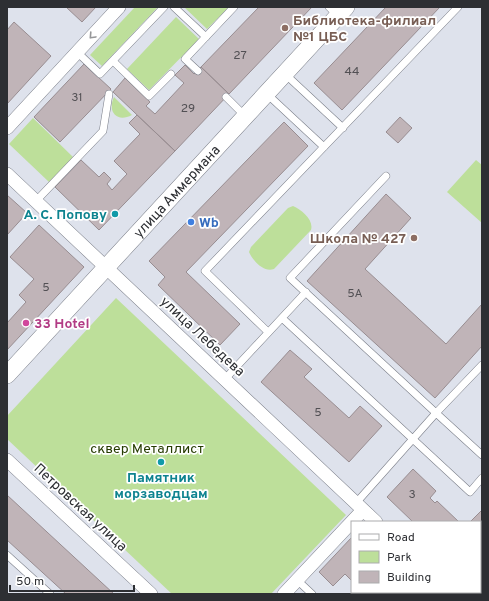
<svg xmlns="http://www.w3.org/2000/svg" width="489" height="601" font-family="Overpass,sans-serif">
<style>
.green{fill:#bddf9a}
.building{fill:#c0b4b8;stroke:#988d91}
.lines{fill:none;stroke-linecap:round;stroke-linejoin:round}
.service-casing{stroke:#7b7f89;stroke-width:8}
.minor-casing{stroke:#7b7f89;stroke-width:14}
.tertiary-casing{stroke:#7b7f89;stroke-width:18}
.service{stroke:#fff;stroke-width:7}
.minor{stroke:#fff;stroke-width:13}
.tertiary{stroke:#fff;stroke-width:17}
.oneway{stroke:#969799}
.education-dot{fill:#8d6e63;stroke:#fff;stroke-width:1.5}
.culture-dot{fill:#0f9aa8;stroke:#fff;stroke-width:1.5}
.shop-dot{fill:#3f7fe0;stroke:#fff;stroke-width:1.5}
.hotel-dot{fill:#d1479c;stroke:#fff;stroke-width:1.5}
.labels{text-anchor:middle;stroke-width:3.5;stroke-linejoin:round;paint-order:stroke}
.number-label{font-size:12px;fill:#525054}
.education-label{font-size:14px;font-weight:bold;fill:#785e54;stroke:#fff;text-anchor:start}
.street-label{font-size:14px;fill:#2d2f33;stroke:#fff}
.culture-label{font-size:14px;font-weight:bold;fill:#0d838f;stroke:#fff;text-anchor:end}
.shop-label{font-size:14px;font-weight:bold;fill:#366cbe;stroke:#fff;text-anchor:start}
.hotel-label{font-size:14px;font-weight:bold;fill:#b23c85;stroke:#fff;text-anchor:start}
.park-label{font-size:14px;fill:#263c01;stroke:#fff}
</style>
<rect width="100%" height="100%" fill="#dee2ec"/>
<path class="green" d="M135 7H158L102 66 90 55Z
M184 7H229L207 29Z
M176 17 199 39 149 90 127 69Z
M114 97 132 115C117 123 107 112 114 97Z
M33 118 73 157 49 182 9 144Z
M476 160 482 165V223L447 192Z
M293 206C302 210 314 220 311 230L274 269C264 273 253 261 249 252L251 247 288 208Z
M116 298 346 515 271 594H172L7 439V416Z"/>
<path class="building" d="M66 7H96L82 22Z
M259 7H312L229 94 201 67Z
M386 7H440L342 110 314 83Z
M14 22 51 56 7 104V30Z
M84 64 111 89 60 142 34 117Z
M185 65 194 74 201 67 229 94 175 151 113 92 125 78 150 102 146 106 155 114 184 83 175 75Z
M137 115 175 151 99 230 55 187 81 160 99 177 104 172 111 179 107 184 112 190 127 174 114 161 140 134 129 123Z
M400 117 412 128 398 143 386 132Z
M284 122 308 146 186 272 240 324 220 345 158 285 165 277 149 261Z
M386 194 411 218 365 269 446 344 482 304V346L435 398 307 281Z
M7 195 27 213 7 235Z
M39 225 84 267 7 350V323L26 302 19 295 34 279 10 257Z
M290 350 312 369 304 377 349 418 360 406 382 426 349 462 261 382Z
M413 469 436 491 430 498 435 503 437 501 459 522H413L387 497Z
M7 495 114 594H66L7 540Z
M482 510V534L480 532V522H470Z
M480 532 482 534V560L480 562Z
M352 537V581L345 574 333 586 319 572Z
M364 592H409L411 594H366Z"/>
<g class="lines">
<defs>
<path id="service" d="M174 7 206 37
M329 7 338 16
M77 52 100 74 164 7
M113 61 149 96 171 74
M198 71 185 59 234 7
M285 74 343 128
M267 94 324 147
M226 97 245 116
M386 176 290 278 436 413 482 365
M36 201 103 131 109 94
M282 318 470 492 482 478
M268 332 205 271 458 7
M225 379 306 292
M356 503 436 413 482 455
M7 555 50 594
M297 580 312 594"/>
<path id="minor" d="M7 128 119 7
M7 174 376 522
M7 460 151 594
M451 592 453 594
M284 594 363 510"/>
<g id="tertiary">
<path id="s1" d="M7 375 346 7"/>
</g>
</defs>
<use href="#service" class="service-casing"/>
<use href="#minor" class="minor-casing"/>
<use href="#tertiary" class="tertiary-casing"/>
<use href="#service" class="service"/>
<use href="#minor" class="minor"/>
<use href="#tertiary" class="tertiary"/>
</g>
<defs><path id="oneway-chevron" d="M-2-3.5L2.5 0L-2 3.5" fill="none" stroke-width="1.6" stroke-linecap="round" stroke-linejoin="round"/></defs>
<use class="oneway" href="#oneway-chevron" transform="translate(92 36) rotate(133)"/>
<g class="education-dot">
<circle cx="285" cy="28" r="4"/>
<circle cx="414" cy="238" r="4"/>
</g>
<g class="culture-dot">
<circle cx="115" cy="214" r="4"/>
<circle cx="161" cy="462" r="4"/>
</g>
<circle class="shop-dot" cx="191" cy="222" r="4"/>
<circle class="hotel-dot" cx="26" cy="323" r="4"/>
<g class="labels">
<g class="number-label">
<text x="240" y="59">27</text>
<text x="352" y="75">44</text>
<text x="77" y="101">31</text>
<text x="188" y="112">29</text>
<text x="46" y="291">5</text>
<text x="355" y="297">5А</text>
<text x="318" y="416">5</text>
<text x="412" y="498">3</text>
</g>
<g class="education-label">
<text x="293" y="25">Библиотека-филиал<tspan x="293" dy="16">№1 ЦБС</tspan></text>
<text x="406" y="243" text-anchor="end">Школа № 427</text>
</g>
<g class="street-label">
<text dy="5" stroke="none"><textPath href="#s1" startOffset="250">улица Аммермана</textPath></text>
<text transform="translate(203 336) rotate(43)" y="5">улица Лебедева</text>
<text transform="translate(81 507) rotate(43)" y="5">Петровская улица</text>
</g>
<g class="culture-label">
<text x="107" y="219">А. С. Попову</text>
<text x="161" y="482" text-anchor="middle">Памятник<tspan x="161" dy="16">морзаводцам</tspan></text>
</g>
<g class="shop-label">
<text x="199" y="227">Wb</text>
</g>
<g class="hotel-label">
<text x="34" y="328">33 Hotel</text>
</g>
<g class="park-label">
<text x="147" y="453">сквер Металлист</text>
</g>
</g>
<rect width="489" height="601" fill="none" stroke="#2d2f33" stroke-width="16"/>
<rect x="351" y="521" width="130" height="72" fill="#ffffff" stroke="#abacad"/>
<rect x="359" y="534" width="20" height="6" fill="#ffffff" stroke="#abacad"/>
<text x="387" y="541" font-size="12" fill="#2d2f33">Road</text>
<rect x="359" y="551" width="20" height="12" fill="#bddf9a" stroke="#abacad"/>
<text x="387" y="561" font-size="12" fill="#2d2f33">Park</text>
<rect x="359" y="571" width="20" height="12" fill="#c0b4b8" stroke="#abacad"/>
<text x="387" y="581" font-size="12" fill="#2d2f33">Building</text>
<path d="M10 585v6h124v-6" fill="none" stroke="#2d2f33" stroke-width="2"/>
<text x="16" y="585" font-size="12" fill="#2d2f33" stroke="#ffffff" stroke-width="3" paint-order="stroke">50 m</text>
</svg>
